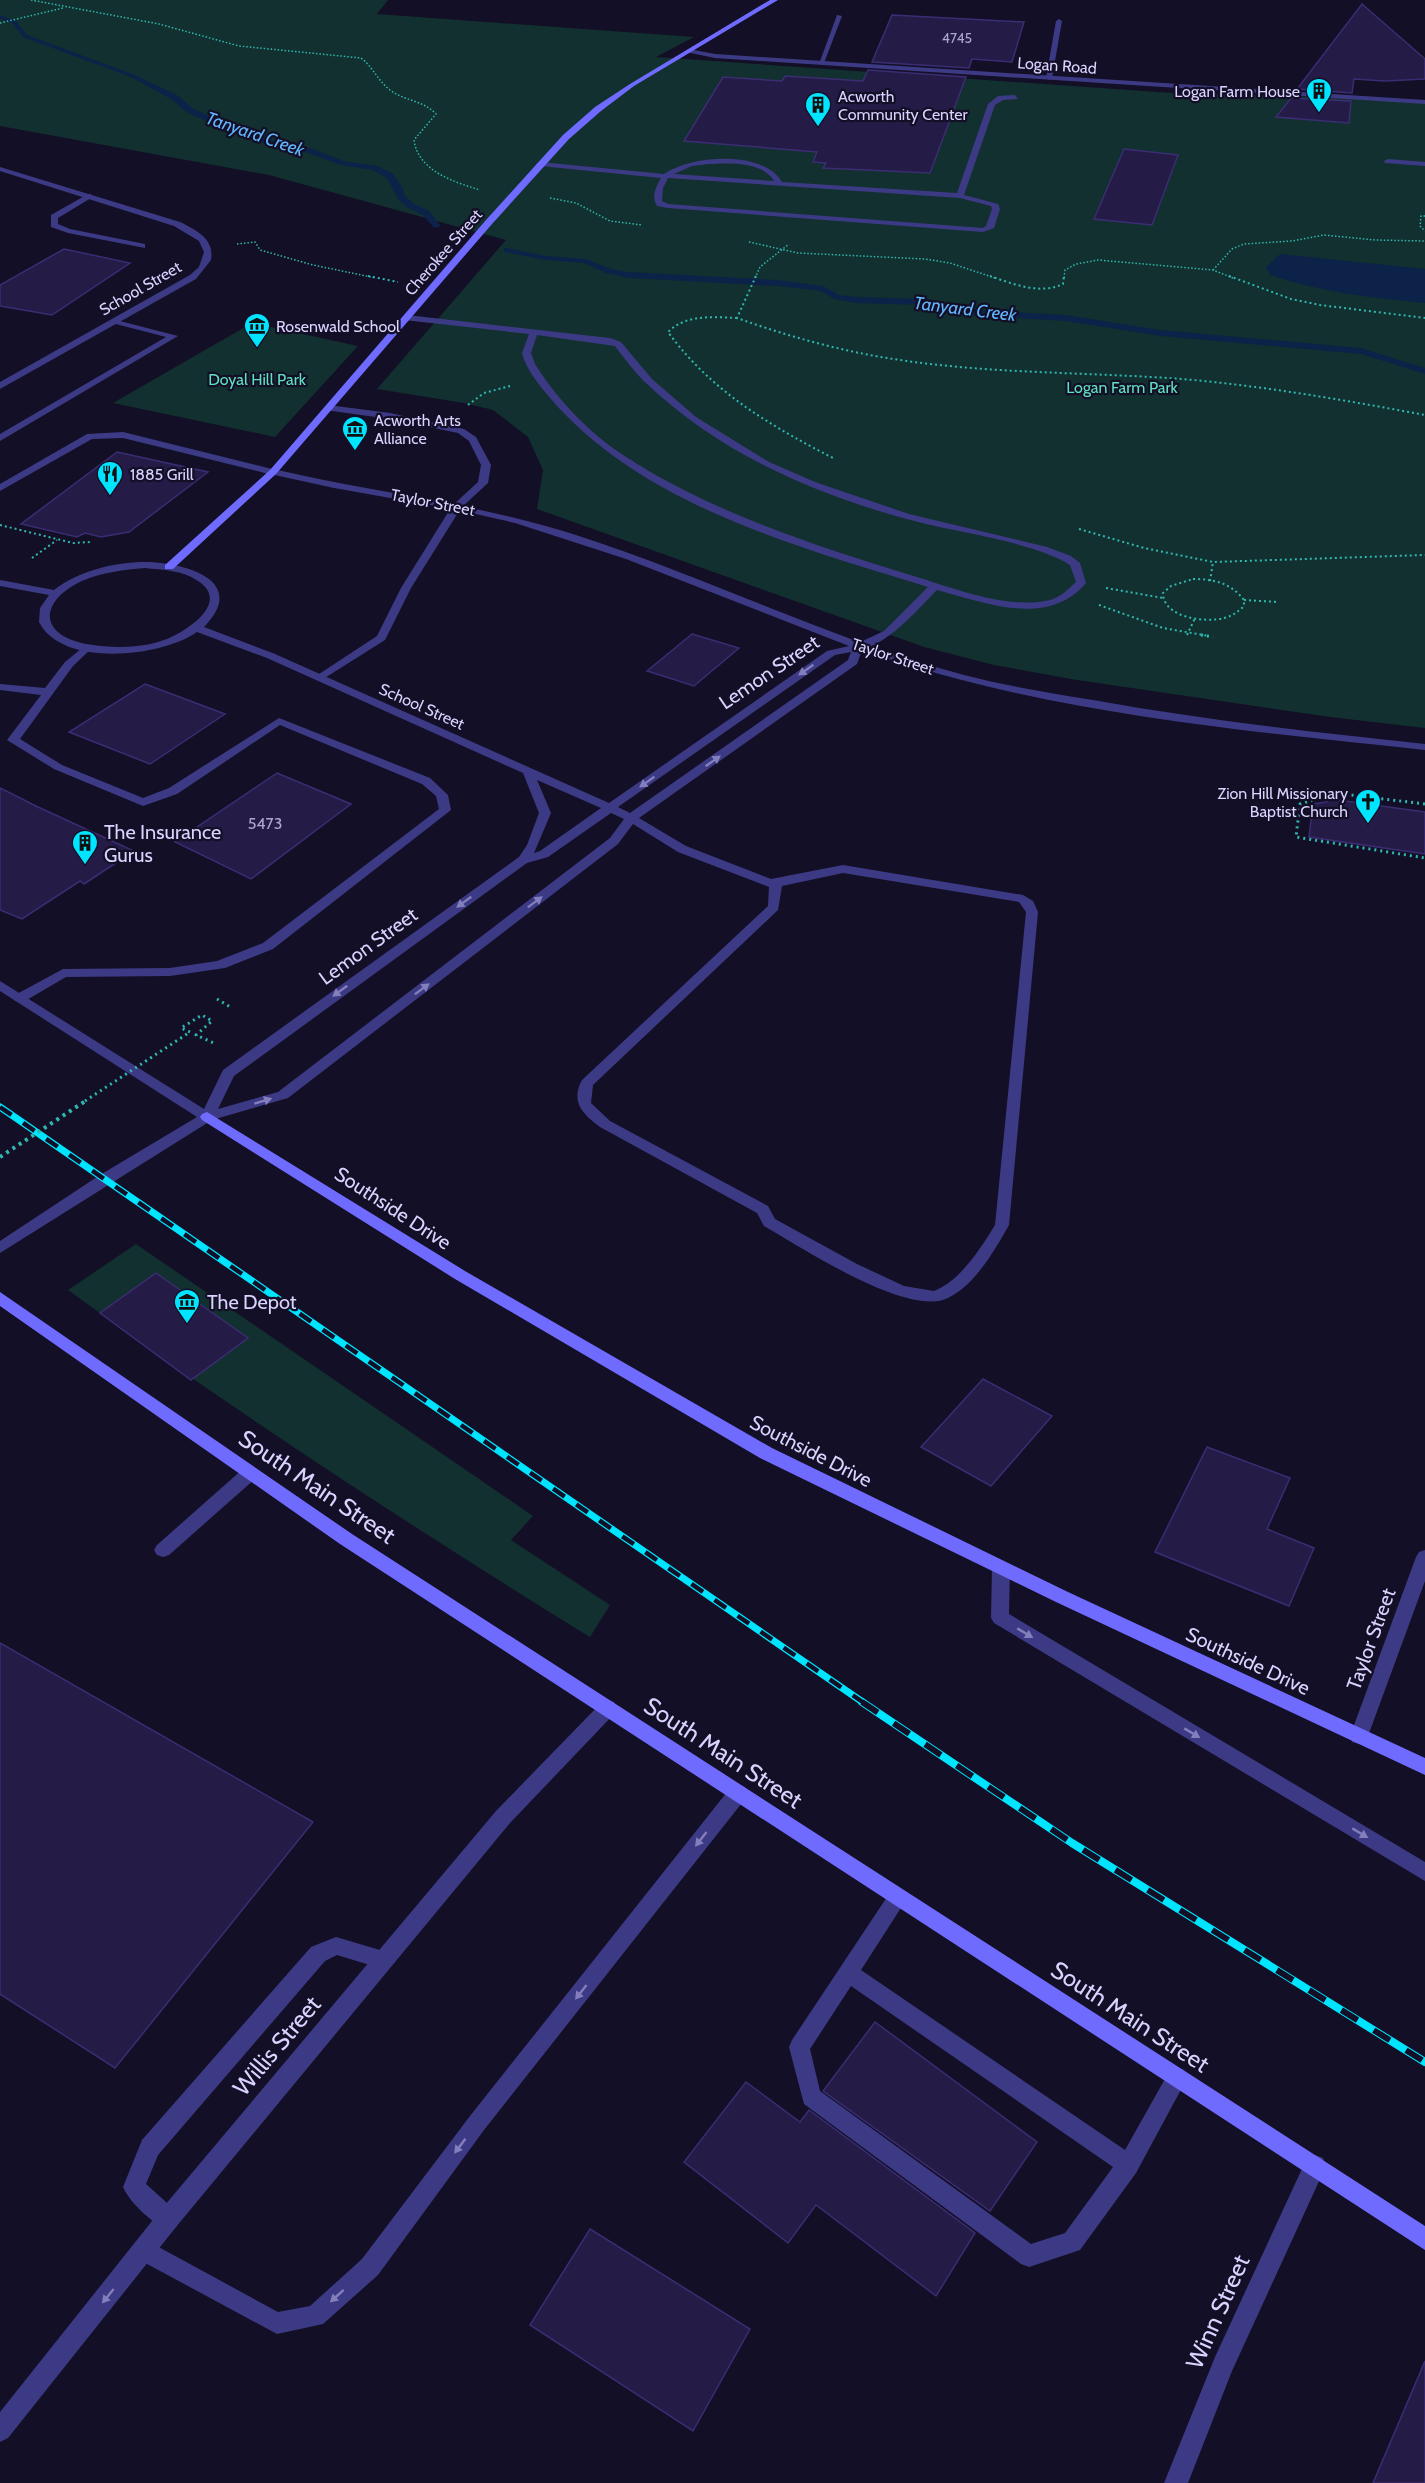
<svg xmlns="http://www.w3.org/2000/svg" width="1425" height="2483" font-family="Cabin,sans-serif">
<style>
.green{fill:#12302f}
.water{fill:#0c2248}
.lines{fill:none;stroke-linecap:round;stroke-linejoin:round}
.stream{fill:#0c2248;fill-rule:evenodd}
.building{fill:#241b47;stroke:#3b2d73;stroke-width:1.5}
.path-far2{stroke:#2fb8b0;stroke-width:1.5;stroke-dasharray:1.5 2;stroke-linecap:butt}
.path-far1{stroke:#2fb8b0;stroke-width:2;stroke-dasharray:2 3;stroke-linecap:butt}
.path{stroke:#2fb8b0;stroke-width:3;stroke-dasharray:2 4;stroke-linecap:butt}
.lane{fill:#3d3a85;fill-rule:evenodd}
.street{fill:#3d3a85;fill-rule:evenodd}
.secondary{fill:#6f6bff;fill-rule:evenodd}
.rail-far1-casing{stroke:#00e5ff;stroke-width:7}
.rail-casing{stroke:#00e5ff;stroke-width:8}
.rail-far1{stroke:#130f26;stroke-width:4.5;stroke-dasharray:14;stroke-linecap:butt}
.rail{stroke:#130f26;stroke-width:6;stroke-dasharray:19;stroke-linecap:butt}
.path-bridge-far1{stroke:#2fb8b0;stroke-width:3;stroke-dasharray:2 4;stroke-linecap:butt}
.path-bridge{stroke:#2fb8b0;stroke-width:4;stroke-dasharray:3 4.5;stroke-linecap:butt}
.oneway{fill:#837fbc}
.labels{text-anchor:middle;stroke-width:4.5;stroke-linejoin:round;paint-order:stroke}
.far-number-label{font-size:14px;fill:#aca6d1}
.far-street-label{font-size:16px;fill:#d9d4ff;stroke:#130f26}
.far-poi-label{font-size:16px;fill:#d9d4ff;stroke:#130f26;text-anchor:start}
.far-park-label{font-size:16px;fill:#5fe0c0;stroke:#130f26}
.number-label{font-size:16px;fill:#aca6d1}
.far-water-label{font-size:18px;font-style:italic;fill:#62b6ff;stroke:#130f26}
.street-label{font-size:20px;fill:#d9d4ff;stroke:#130f26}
.poi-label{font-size:20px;fill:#d9d4ff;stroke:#130f26;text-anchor:start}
.near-street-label{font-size:24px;fill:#d9d4ff;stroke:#130f26}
</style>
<rect width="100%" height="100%" fill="#130f26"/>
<path class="green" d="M0 0H388L377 14 694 37 656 57 1172 93 1425 100V728L1330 717 1077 680 994 665 924 647 537 509 543 470 528 437 493 410 464 403 377 389 506 240 269 175 0 126Z
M252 323 358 346 275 437 113 403Z
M136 1244 533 1516 511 1540 610 1605 590 1637C412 1527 237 1413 68 1290Z"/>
<path class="water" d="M1280 254 1425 269V303C1372 298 1320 292 1270 275L1266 267Z"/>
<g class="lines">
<path class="stream" d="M0 15 16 21 27 35 135 75 177 95 194 109 254 136 313 149 343 161 378 166 393 174 403 189 405 196 414 204 429 211 441 226 434 228 423 215 408 208 398 199 387 178 373 170 341 165 308 153 249 140 188 113 171 99 131 77 23 37 12 23 0 19Z
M507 248 546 256 586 259 611 269 628 272 778 280 823 286 839 295 856 297 925 299 978 310 1066 315 1160 330 1361 348 1425 368V374L1361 354 1160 336 1066 321 978 316 925 305 856 303 834 299 821 291 778 286 628 278 606 273 584 263 546 260 504 252V248Z"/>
</g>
<path class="building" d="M1362 4 1425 59V79L1385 81 1354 79 1352 93 1297 89Z
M892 15 1024 22 1012 62 972 59 969 68 872 62Z
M868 70 966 77 930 173 823 168 826 163 813 162 817 152 684 141 723 77 782 81 785 76 863 81Z
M1291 98 1351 101 1349 123 1276 117Z
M1124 149 1178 155 1152 225 1094 219Z
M64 249 130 263 52 315 0 306V285Z
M117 452 208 472 129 532 101 537 85 533 77 537 21 524Z
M692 634 739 648 694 686 647 671Z
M145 684 225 714 150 764 69 732Z
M277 773 351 804 251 879 175 842Z
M0 788 38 807 134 851 84 884 80 881 22 919 0 910Z
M1331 799 1425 812V854L1309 837 1313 804 1326 802Z
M156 1273 248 1338 191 1380 100 1313Z
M983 1379 1052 1416 991 1486 921 1447Z
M1207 1447 1290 1478 1267 1529 1314 1548 1289 1606 1155 1552Z
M0 1643 313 1822 115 2068 0 1994Z
M875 2022 1037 2142 990 2211 823 2091Z
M746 2082 800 2122 809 2110 975 2233 936 2296 816 2205 788 2243 684 2162Z
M590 2229 750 2329 693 2431 530 2325Z
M1425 2361V2483H1373Z"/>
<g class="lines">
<path class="path-far2" d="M31 0 159 24 239 46 361 58C373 67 378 81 390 90 404 101 423 100 436 114L414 140C418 171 454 182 480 190
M0 23 63 8
M550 198 576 203 610 221 642 225
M1425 216H1421L1420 226 1425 231
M749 242 798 253 925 259 950 263 995 278
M237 244 255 242 260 250 313 265 376 278
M1213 270 1232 249 1244 244 1292 241 1324 235 1375 240 1425 241
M755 278 760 267 789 244
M1064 278 1065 270 1076 264 1098 260 1213 270 1233 278"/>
<path class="path-far1" d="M368 276 398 282
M756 276 737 318C790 337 844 352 900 360 993 374 1088 372 1182 379 1264 386 1344 400 1425 415
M990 276C1013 284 1040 295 1063 284L1064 276
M1229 276 1291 299 1320 305 1425 318
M737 318C713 317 686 314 668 332 711 391 769 425 833 458
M468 405 484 393 510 386
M0 525 73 543 90 542
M1079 529 1144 548 1213 562 1425 555
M32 558 57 540
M1193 579C1214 579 1231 583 1244 600V606C1238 612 1232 616 1224 618 1206 623 1163 618 1163 593L1171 586Z
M1210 581 1213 562
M1106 588 1163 598
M1244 600 1278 602
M1099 605 1163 628 1209 636
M1187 635 1195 618"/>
<path class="path" d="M1201 635 1213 637
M1425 804 1334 793 1300 804 1296 837 1425 858
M217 999 232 1008
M190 1032 181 1028 202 1015 212 1021 196 1035 216 1044"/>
<path class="lane" d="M837 15 842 16 824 63 819 64Z
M1059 19 1062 21 1052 78 1049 80 1046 78 1056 21Z
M1015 95 1018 99 1003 100 995 105 964 195 998 204 1000 209 994 228 983 232 668 208 657 206C651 196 656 187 661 178L540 166 536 164 540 162 664 174C692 155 763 150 782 182L957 193 988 104 998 96ZM709 164C729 163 762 161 774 181L674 174 692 166ZM668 178 960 198 991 206 992 209 986 226 983 228 668 204 662 201 663 188Z
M1388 159 1425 162V166L1385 163 1384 161Z
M88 194H91V198L58 218V224L70 229 145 244V248L68 233 51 227V215Z
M407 315 610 338 621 342 652 379 696 417 769 462 815 482 909 514 1047 547 1071 556 1080 563 1086 583C1048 628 986 603 937 590 920 607 880 654 854 649V645L884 631 928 587C798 547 642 505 551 399 540 386 526 370 522 353L529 334 404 320V316ZM537 335 615 346C625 359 635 373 647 384 724 457 825 499 926 524 965 533 1038 544 1070 565L1076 582C1066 591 1059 599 1045 601 1004 608 956 589 917 577 816 546 712 513 623 455 588 432 557 399 535 364L531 353Z
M112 319 178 336 0 441V434L166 337 112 323Z
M328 405 390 413 464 429 476 437 491 465 488 483 461 508 411 588 385 640 320 681 314 678 316 676 377 636 401 588 452 506 478 482 481 465 469 441 458 433 390 419 325 410V406Z
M123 432 276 470 278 472 273 475 123 438 92 439 0 491V484L87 434Z
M87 644 92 647 91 649 73 666 20 739 62 765 143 798 169 788 279 718 430 778 448 795 451 810 273 949 225 968 170 976 66 977 25 1001H15L13 998 15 995 63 969 170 968 217 961 263 943 439 809 436 796 422 784 280 725 177 794 143 806 54 769 7 740 41 695 0 690V684L45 688 65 662Z
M250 1467 256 1468 258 1473 256 1478 169 1555 163 1557 157 1555 154 1550 157 1545 244 1468Z
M1001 1561 1007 1563 1010 1568 1009 1614 1425 1862V1881L994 1623 991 1618 992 1568 995 1563Z
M738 1785 745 1787 747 1793 745 1799 484 2130 378 2275 323 2324 277 2334 136 2258 133 2250 136 2242 144 2239 278 2312 310 2306 362 2259 470 2116 731 1787Z
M898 1888 905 1891 908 1897 861 1970 1125 2150 1170 2070 1177 2067 1184 2070 1187 2077 1184 2084 1136 2173 1080 2250 1029 2267 1021 2264 804 2104 789 2047 792 2040 891 1891ZM851 1986 1113 2167 1065 2233 1031 2244 820 2091 810 2049Z
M336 1937 390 1953 393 1960 390 1967 383 1969 337 1955 325 1961 158 2155 146 2184 176 2211 179 2219 176 2227 168 2230C152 2223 130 2203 123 2187L142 2140 311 1947Z"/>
<path class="street" d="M688 49 715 54 1425 100V104L715 58 686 52Z
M0 167 180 222C196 230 215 239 211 260L196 279 0 389V382L190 275 199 267 204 252 199 241 174 226 0 171Z
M273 469C375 493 476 503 576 535 707 577 831 640 964 675 1006 686 1050 693 1093 700 1203 720 1314 732 1425 744V750C1236 730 1043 713 862 650L857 664 639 818 686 846 771 879 843 865 1023 895 1033 901 1038 912 1009 1225C995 1250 975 1285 948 1298 908 1318 801 1247 764 1226L757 1213 600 1127C583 1114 570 1102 582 1080L768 906 769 887 678 852 633 824 618 844 288 1098 212 1120 0 1253V1241L100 1175 197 1117 0 991V981L204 1109 223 1070 519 857 527 845 539 813 523 773 267 658 197 632C162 657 62 668 39 622L40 608 49 595 0 586V580L54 590C79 571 114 562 145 562 183 562 250 580 204 627L275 654 609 803 827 651 849 646 626 559 515 523 458 510 334 488 270 474 268 472ZM145 568C163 570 182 570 198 581 232 603 184 633 164 640 139 649 112 648 86 644 36 634 41 600 82 581 102 572 124 570 145 568ZM851 652 848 660 630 813 618 807 835 655ZM537 780 601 808 540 851 534 853 551 813ZM611 813 624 819 610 838 278 1092 218 1109 234 1076 527 863 548 857ZM843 873 1019 902 1026 912 995 1225C981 1248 960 1281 934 1291L904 1286 857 1264 775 1219 768 1206 610 1121 591 1103 593 1085 778 910 782 886Z
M1425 1550V1581L1368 1736 1366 1742 1359 1744 1352 1742 1350 1736 1416 1557 1419 1552Z
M608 1700 614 1702 617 1708 614 1714 510 1823 176 2227 8 2438 0 2442V2412L160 2211 496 1811 602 1702Z
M1315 2155 1323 2158 1326 2166 1232 2371 1188 2483H1164L1215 2357 1307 2158Z"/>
<path class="secondary" d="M770 0H778L634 86 601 111 569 139 492 224 276 474 173 569H165V565L270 470 486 220 563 135 595 107 630 84Z
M207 1112 465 1271 772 1448 1068 1592 1425 1758V1775L1056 1602 760 1458 455 1279 202 1120 200 1117 202 1114Z
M0 1292 352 1534 1425 2226V2250L340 1544 0 1306Z"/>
<defs>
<path id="rail-far1" d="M0 1107 864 1703"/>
<path id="rail" d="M862 1702 1072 1843 1425 2062"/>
</defs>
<use href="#rail-far1" class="rail-far1-casing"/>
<use href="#rail" class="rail-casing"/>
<use href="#rail-far1" class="rail-far1"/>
<use href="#rail" class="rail"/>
<path class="path-bridge-far1" d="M85 1101 190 1032"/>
<path class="path-bridge" d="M0 1157 87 1100"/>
</g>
<defs><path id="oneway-solid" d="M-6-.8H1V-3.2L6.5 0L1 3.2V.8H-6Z" transform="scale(1.5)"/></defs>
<g class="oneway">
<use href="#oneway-solid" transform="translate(806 670) rotate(145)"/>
<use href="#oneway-solid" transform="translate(713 761) rotate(-35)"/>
<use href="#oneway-solid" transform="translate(647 782) rotate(145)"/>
<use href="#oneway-solid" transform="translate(464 902) rotate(144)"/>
<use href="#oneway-solid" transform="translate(535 902) rotate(-37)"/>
<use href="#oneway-solid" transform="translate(422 989) rotate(-37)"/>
<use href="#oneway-solid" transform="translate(340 991) rotate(144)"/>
<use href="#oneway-solid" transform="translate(263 1101) rotate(-17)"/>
<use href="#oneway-solid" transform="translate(1025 1633) rotate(31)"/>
<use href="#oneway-solid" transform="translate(1192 1733) rotate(31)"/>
<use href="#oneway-solid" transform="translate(1360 1833) rotate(31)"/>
<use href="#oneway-solid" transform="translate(701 1839) rotate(128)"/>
<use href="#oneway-solid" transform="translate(581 1992) rotate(128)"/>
<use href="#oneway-solid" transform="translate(460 2146) rotate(127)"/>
<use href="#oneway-solid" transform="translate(108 2296) rotate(129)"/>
<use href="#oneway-solid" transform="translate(337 2296) rotate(138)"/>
</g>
<defs>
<symbol id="building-pin" viewBox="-11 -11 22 30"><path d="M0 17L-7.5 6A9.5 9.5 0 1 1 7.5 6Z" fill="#00e5ff" stroke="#130f26"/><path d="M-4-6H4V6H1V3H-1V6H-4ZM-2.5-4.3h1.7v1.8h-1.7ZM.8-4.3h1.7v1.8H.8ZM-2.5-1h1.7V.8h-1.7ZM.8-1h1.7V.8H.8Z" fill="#111"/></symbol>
<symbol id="museum-pin" viewBox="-11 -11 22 30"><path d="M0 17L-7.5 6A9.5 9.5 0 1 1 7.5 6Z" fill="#00e5ff" stroke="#130f26"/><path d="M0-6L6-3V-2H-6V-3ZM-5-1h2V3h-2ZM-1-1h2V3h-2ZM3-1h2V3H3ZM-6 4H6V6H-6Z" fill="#111"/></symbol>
<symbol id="restaurant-pin" viewBox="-11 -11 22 30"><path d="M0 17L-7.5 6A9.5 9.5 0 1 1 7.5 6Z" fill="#00e5ff" stroke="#130f26"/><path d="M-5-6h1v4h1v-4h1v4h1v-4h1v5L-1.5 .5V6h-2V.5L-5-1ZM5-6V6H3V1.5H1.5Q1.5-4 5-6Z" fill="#111"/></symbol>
<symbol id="church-pin" viewBox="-11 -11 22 30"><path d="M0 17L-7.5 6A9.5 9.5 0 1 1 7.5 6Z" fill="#00e5ff" stroke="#130f26"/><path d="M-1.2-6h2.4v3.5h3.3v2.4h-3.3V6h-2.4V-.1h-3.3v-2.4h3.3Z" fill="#111"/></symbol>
</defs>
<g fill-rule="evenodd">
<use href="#building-pin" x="1304" y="76" width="30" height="40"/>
<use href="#building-pin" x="803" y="90" width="30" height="40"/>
<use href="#museum-pin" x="242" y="311" width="30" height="40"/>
<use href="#museum-pin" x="340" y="414" width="30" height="40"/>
<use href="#restaurant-pin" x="95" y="459" width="30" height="40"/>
<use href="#church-pin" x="1353" y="787" width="30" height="40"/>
<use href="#building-pin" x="70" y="828" width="30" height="40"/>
<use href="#museum-pin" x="172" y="1287" width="30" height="40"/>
</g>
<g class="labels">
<g class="far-number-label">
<text x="957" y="43">4745</text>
</g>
<g class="far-street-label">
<text transform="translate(1057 65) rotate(4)" y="6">Logan Road</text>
<text transform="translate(443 252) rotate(-49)" y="6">Cherokee Street</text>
<text transform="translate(140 288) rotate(-30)" y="6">School Street</text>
<text transform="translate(433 502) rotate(11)" y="6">Taylor Street</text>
<text transform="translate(893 656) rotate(18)" y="6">Taylor Street</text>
<text transform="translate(422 706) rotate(24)" y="6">School Street</text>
</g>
<g class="far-poi-label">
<text x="1300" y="97" text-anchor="end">Logan Farm House</text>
<text x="838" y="102">Acworth<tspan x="838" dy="18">Community Center</tspan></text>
<text x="276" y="332">Rosenwald School</text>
<text x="374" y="426">Acworth Arts<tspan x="374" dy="18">Alliance</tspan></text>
<text x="130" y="480">1885 Grill</text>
<text x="1348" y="799" text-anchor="end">Zion Hill Missionary<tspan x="1348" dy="18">Baptist Church</tspan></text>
</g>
<g class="far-park-label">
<text x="257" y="385">Doyal Hill Park</text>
<text x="1122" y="393">Logan Farm Park</text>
</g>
<g class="number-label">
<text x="265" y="829">5473</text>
</g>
<g class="far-water-label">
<text transform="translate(255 134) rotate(19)" y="6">Tanyard Creek</text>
<text transform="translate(965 309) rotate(7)" y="6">Tanyard Creek</text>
</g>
<g class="street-label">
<text transform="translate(769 672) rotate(-34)" y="7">Lemon Street</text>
<text transform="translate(368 946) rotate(-36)" y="7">Lemon Street</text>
<text transform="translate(393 1208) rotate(33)" y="7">Southside Drive</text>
<text transform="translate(811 1451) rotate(27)" y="7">Southside Drive</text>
<text transform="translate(1371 1639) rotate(-70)" y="7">Taylor Street</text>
<text transform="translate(1248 1661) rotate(25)" y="7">Southside Drive</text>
</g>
<g class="poi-label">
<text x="104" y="839">The Insurance<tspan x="104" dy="23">Gurus</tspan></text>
<text x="207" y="1309">The Depot</text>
</g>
<g class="near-street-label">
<text transform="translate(317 1487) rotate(34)" y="8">South Main Street</text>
<text transform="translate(723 1753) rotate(33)" y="8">South Main Street</text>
<text transform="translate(1130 2017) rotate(33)" y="8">South Main Street</text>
<text transform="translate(277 2046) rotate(-50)" y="8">Willis Street</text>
<text transform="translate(1218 2312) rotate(-66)" y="8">Winn Street</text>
</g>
</g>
</svg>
